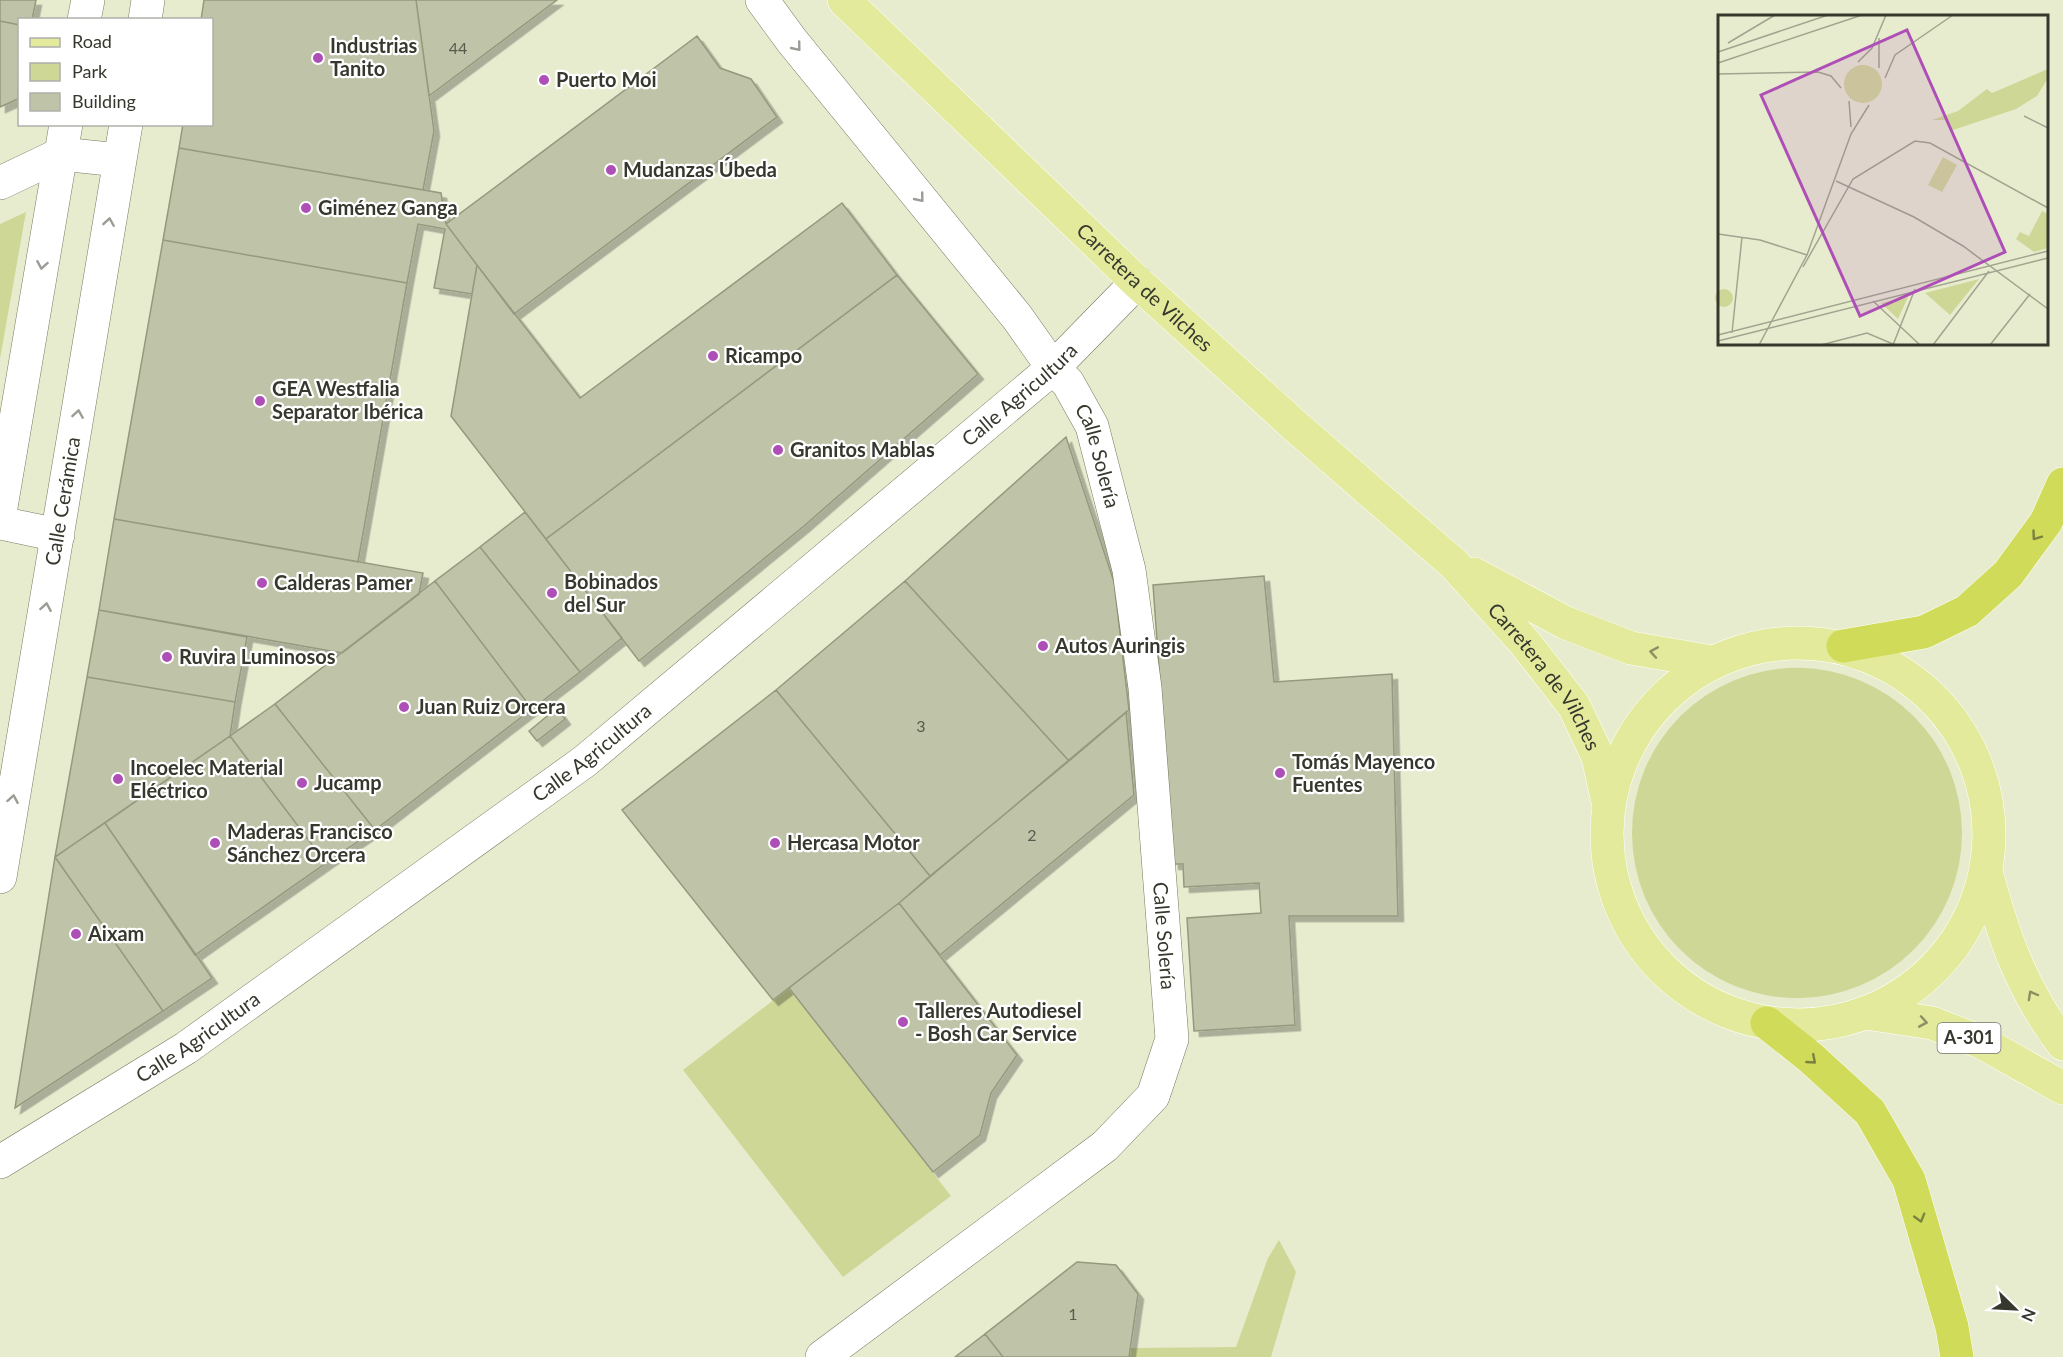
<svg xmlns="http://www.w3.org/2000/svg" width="2063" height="1357" font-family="Lato,sans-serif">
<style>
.green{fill:#cfd797}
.building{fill:#bfc3a7;stroke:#95997e;stroke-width:1.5;filter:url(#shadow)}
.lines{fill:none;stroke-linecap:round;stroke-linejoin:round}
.minor-casing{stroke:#767960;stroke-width:34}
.tertiary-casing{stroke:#767960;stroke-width:34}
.primary-casing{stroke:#fff;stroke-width:34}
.motorway-casing{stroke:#fff;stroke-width:34}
.minor{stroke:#fff;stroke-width:33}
.tertiary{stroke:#fff;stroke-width:33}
.primary{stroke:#e3ea9b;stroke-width:33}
.motorway{stroke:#d0dc59;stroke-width:33}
.oneway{stroke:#9a9c96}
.oneway2{stroke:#7b8241}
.oneway3{stroke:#8c9164}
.poi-dot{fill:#ae4eb7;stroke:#fff;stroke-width:2}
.labels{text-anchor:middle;stroke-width:4.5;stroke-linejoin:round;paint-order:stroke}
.number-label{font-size:16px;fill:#585b4c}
.shield{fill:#fff;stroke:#72746c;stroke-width:1.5}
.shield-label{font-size:18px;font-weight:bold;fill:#36382d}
.poi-label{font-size:20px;font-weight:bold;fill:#36382d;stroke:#fff;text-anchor:start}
.street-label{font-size:20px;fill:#36382d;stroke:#fff}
.inset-road{fill:none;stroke:#a1a48e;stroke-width:1.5}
.view{fill:#ae4eb7;fill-opacity:0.15;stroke:#ae4eb7;stroke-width:3}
.inset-edge{fill:none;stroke:#36382d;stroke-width:3}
</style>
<defs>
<filter id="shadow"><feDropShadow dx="5.5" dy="5.5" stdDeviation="0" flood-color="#0004"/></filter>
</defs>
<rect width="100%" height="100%" fill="#e8eccf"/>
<path class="green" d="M26 212 0 359V224Z
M1632 833a165 165 0 1 1 330 0a165 165 0 1 1-330 0Z
M789 988 951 1196 843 1277 683 1070Z
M1279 1240 1296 1272 1271 1357H1129L1131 1348 1236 1347 1268 1258Z"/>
<path class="building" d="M0 0H36L32 20H20V25L0 21Z
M204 0H416L434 131 423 190 179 148 183 124H212V20H201Z
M416 0H557L429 96Z
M0 21 20 25 18 99 0 107Z
M697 36 720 68 751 79 777 117 514 314 446 224Z
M179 148 441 193 446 224 477 265 472 294 434 288 445 229 418 224 407 283 163 240Z
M842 203 897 275 546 539 451 416 477 265 580 398Z
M163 240 407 283 358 562 114 519Z
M897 275 978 374 804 526 639 661 546 539Z
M1066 437 1114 582 1129 710 1069 761 905 581Z
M525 512 622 638 580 672 480 547Z
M114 519 423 573 419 594 342 653 99 610Z
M480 547 580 672 532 709 435 581Z
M1264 576 1274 682 1392 674 1398 916H1289L1295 1025 1194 1031 1187 918 1261 913 1259 883 1184 887 1183 864H1173L1153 585Z
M435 581 532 709 375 830 275 704Z
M905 581 1069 761 930 876 776 690Z
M99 610 247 637 235 702 87 677Z
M87 677 235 702 230 736 55 857Z
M776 690 930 876 899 903 773 1000 622 810Z
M275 704 375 830 326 863 230 736Z
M557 708 565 719 537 741 529 731Z
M1126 712 1134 795 940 955 899 903Z
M230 736 326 863 195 955 105 823Z
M105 823 212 978 163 1011 55 857Z
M55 857 163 1011 15 1108Z
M899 903 1017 1055 991 1093 980 1135 933 1172 789 988Z
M1077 1262 1116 1265 1138 1294 1129 1357H1003L985 1334Z
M985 1334 1003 1357H955Z"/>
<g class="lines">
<defs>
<g id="minor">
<path id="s1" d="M762 0 792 41 1017 317 1053 368 1068 383 1092 426 1129 570 1145 688 1172 1039 1153 1096 1105 1146 822 1357"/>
<path d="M84 20 88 0"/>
<path d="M145 20 148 0"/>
<path d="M0 183 61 154"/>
<path d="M0 513 66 124"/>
<path d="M0 523 58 535"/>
<path id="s2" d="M0 877 126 124"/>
<path id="s3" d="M0 1162 186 1048 585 761 1053 368 1137 282"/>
</g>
<path id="tertiary" d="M61 154 119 160"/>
<g id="primary">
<path id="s4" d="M844 0 1137 282 1294 425 1454 564 1525 643 1574 706 1598 757 1608 802"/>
<path d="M1474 574 1566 623 1631 648 1712 662"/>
<circle cx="1798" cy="834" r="191"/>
<path d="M1986 871C2003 936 2022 990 2063 1044"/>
<path d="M1866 1013 1932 1023 1983 1043 2063 1088"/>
</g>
<path id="motorway" d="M1843 646 1924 632 1967 611 2008 574 2046 522 2063 484
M1767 1023 1811 1058 1870 1112 1909 1180 1952 1327 1957 1357"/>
</defs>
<use href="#minor" class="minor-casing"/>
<use href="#tertiary" class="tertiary-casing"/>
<use href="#primary" class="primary-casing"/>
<use href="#motorway" class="motorway-casing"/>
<use href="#minor" class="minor"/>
<use href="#tertiary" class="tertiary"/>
<use href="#primary" class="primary"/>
<use href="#motorway" class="motorway"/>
</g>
<defs><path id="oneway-chevron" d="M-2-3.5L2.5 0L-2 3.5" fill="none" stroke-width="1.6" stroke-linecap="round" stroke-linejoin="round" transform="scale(1.5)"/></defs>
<g class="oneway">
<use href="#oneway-chevron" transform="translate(797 47) rotate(51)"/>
<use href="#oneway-chevron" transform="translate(920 198) rotate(51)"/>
<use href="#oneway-chevron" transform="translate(109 222) rotate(-81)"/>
<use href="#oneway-chevron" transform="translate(42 265) rotate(100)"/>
<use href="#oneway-chevron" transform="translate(78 414) rotate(-81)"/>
<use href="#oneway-chevron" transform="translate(46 607) rotate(-80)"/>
<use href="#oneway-chevron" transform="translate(13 799) rotate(-80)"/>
</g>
<g class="oneway2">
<use href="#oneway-chevron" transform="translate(2036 536) rotate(126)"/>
<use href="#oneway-chevron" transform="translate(1812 1060) rotate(41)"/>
<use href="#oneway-chevron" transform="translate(1920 1218) rotate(74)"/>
</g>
<g class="oneway3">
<use href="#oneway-chevron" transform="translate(1654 652) rotate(-170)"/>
<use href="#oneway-chevron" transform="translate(2032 995) rotate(-119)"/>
<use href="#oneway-chevron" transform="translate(1923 1022) rotate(10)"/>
</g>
<g class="poi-dot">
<circle cx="318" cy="58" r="6"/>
<circle cx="544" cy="80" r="6"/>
<circle cx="611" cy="170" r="6"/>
<circle cx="306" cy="208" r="6"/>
<circle cx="713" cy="356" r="6"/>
<circle cx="260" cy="401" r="6"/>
<circle cx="778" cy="450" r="6"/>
<circle cx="262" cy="583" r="6"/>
<circle cx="552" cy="593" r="6"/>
<circle cx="1043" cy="646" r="6"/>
<circle cx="167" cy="657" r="6"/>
<circle cx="404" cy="707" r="6"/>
<circle cx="1280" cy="773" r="6"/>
<circle cx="118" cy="779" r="6"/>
<circle cx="302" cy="783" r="6"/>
<circle cx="215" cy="843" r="6"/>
<circle cx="775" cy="843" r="6"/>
<circle cx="76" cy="934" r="6"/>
<circle cx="903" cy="1022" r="6"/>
</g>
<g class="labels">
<g class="number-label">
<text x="458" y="54">44</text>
<text x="921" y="732">3</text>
<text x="1032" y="841">2</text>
<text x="1073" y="1320">1</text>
</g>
<rect class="shield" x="1937.5" y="1023" width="63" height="30" rx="4.5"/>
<g class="shield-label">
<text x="1969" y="1044">A-301</text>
</g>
<g class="poi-label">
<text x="330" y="53">Industrias<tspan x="330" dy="23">Tanito</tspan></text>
<text x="556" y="87">Puerto Moi</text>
<text x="623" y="177">Mudanzas Úbeda</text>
<text x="318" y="215">Giménez Ganga</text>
<text x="725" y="363">Ricampo</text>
<text x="272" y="396">GEA Westfalia<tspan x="272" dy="23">Separator Ibérica</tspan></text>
<text x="790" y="457">Granitos Mablas</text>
<text x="564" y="589">Bobinados<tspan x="564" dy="23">del Sur</tspan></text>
<text x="274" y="590">Calderas Pamer</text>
<text x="1055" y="653">Autos Auringis</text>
<text x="179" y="664">Ruvira Luminosos</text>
<text x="416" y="714">Juan Ruiz Orcera</text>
<text x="1292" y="769">Tomás Mayenco<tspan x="1292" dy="23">Fuentes</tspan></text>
<text x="130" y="775">Incoelec Material<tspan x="130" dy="23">Eléctrico</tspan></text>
<text x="314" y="790">Jucamp</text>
<text x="227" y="839">Maderas Francisco<tspan x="227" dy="23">Sánchez Orcera</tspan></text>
<text x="787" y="850">Hercasa Motor</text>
<text x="88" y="941">Aixam</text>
<text x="915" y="1018">Talleres Autodiesel<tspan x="915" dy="23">- Bosh Car Service</tspan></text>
</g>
<g class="street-label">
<text dy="7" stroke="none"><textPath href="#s4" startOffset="416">Carretera de Vilches</textPath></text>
<text dy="7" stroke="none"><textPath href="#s3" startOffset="1278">Calle Agricultura</textPath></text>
<text dy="7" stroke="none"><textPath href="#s1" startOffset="570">Calle Solería</textPath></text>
<text dy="7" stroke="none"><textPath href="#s2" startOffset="381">Calle Cerámica</textPath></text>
<text dy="7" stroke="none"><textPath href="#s4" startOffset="976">Carretera de Vilches</textPath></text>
<text dy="7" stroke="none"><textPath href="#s3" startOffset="720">Calle Agricultura</textPath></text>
<text dy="7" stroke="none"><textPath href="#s1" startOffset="1056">Calle Solería</textPath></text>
<text dy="7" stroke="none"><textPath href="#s3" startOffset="234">Calle Agricultura</textPath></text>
</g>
</g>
<g transform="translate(1718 15)">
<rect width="330" height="330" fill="#e8eccf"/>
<path d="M126 69a19 19 0 1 1 38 0a19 19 0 1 1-38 0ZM330 54V63L319 81 298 94 232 116 227 105H214L240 96 269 74 274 78ZM225 142 239 150 224 177 210 170ZM324 196 330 199V233L316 237 298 224 302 217 311 221ZM261 264 232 300 207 278ZM-3 283a9 9 0 1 1 18 0a9 9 0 1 1-18 0ZM190 282 180 304 163 288Z" fill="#cfd797"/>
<path class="inset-road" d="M161 23V53M10 28 57 0M0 37 110 0M140 47 154 33 168 0M0 48 144 0M0 59 100 57 113 61 123 73M167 63 177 40 235 0M131 86 133 112M306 101 330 113M118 166 196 202 245 231 330 294M0 219 42 225 89 240M85 252 135 164 197 126 212 128 330 193M155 286 202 330M14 318 24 222M0 320 330 236M0 326 330 243M41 330 89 240 133 119 151 90M103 330 149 318 175 329M175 330 197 274M215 330 271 256M272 330 312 279"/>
<path class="view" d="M189 15 287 237 142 301 43 80Z"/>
<rect width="330" height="330" class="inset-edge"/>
</g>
<rect x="18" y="18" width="195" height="108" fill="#ffffff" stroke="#afafab" stroke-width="1.5"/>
<rect x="30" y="38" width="30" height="9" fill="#e3ea9b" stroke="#afafab" stroke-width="1.5"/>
<text x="72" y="48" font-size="18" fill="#36382d">Road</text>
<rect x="30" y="63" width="30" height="18" fill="#cfd797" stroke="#afafab" stroke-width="1.5"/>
<text x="72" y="78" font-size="18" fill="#36382d">Park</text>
<rect x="30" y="93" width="30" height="18" fill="#bfc3a7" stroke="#afafab" stroke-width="1.5"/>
<text x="72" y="108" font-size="18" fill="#36382d">Building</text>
<g transform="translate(2015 1309) rotate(114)" stroke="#ffffff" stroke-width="4.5" paint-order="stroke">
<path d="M0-4.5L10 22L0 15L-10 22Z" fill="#36382d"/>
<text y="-9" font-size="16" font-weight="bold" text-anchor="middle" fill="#36382d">N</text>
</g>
</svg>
